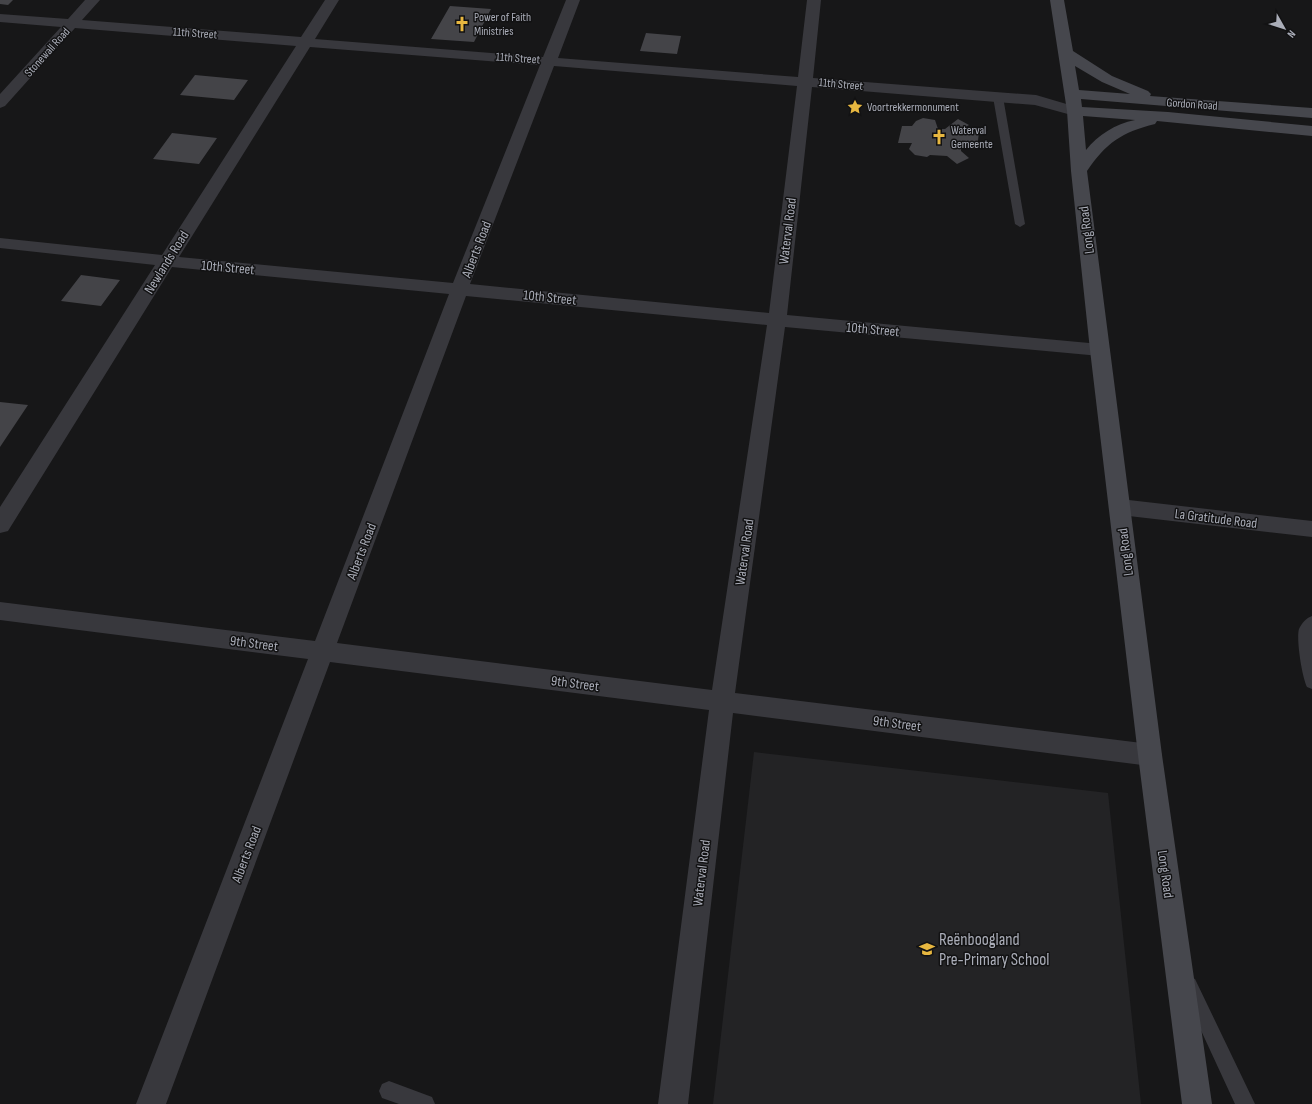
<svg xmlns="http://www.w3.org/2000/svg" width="1312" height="1104" font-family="'Sofia Sans Condensed',sans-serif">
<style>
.built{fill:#232325}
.building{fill:#444448}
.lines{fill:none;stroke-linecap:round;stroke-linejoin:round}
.lane{fill:#38383d;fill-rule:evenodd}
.street{fill:#38383d;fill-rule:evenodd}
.secondary{fill:#46474d;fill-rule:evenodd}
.labels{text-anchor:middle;stroke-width:3;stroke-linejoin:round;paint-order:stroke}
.far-poi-label{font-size:12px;fill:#aaadb8;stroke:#121213;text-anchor:start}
.far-street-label{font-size:12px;fill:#aaadb8;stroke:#121213}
.street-label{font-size:14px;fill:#aaadb8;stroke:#121213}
.near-poi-label{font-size:17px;fill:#aaadb8;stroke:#121213;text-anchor:start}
</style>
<rect width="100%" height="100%" fill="#171718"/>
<path class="built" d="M754 752 1108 793 1141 1104H713Z"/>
<path class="building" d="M0 0H13L8 5 0 4Z
M450 6 491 9 474 42 431 39Z
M646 33 681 36 677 54 640 51Z
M195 75 248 80 234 100 180 95Z
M923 118 935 120 938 129H945L958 119 969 125 964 128 963 130 979 132 977 149H961V151L969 158 957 164 947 156 930 155 927 157 915 155 909 149 912 143H898L902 126H912L916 121Z
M172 133 217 138 199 164 153 159Z
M81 275 120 280 101 306 61 301Z
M0 402 28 405 0 447Z"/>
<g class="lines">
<path class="lane" d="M998 94 1003 97 1025 224 1020 227 1015 224 993 97Z
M1312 616V689L1307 687C1302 677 1296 639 1299 629 1302 623 1306 618 1312 616Z
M1189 976 1195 979 1255 1104H1235L1180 985 1183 979Z
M389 1081 432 1097 435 1104H399L382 1098 379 1091 382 1084Z"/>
<path class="street" d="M85 0H100L82 20 301 37 325 0H339L315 39 543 57 566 0H580L558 58 798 77 807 0H821L813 78 1036 95 1080 108 1083 111 1080 114 1075 116 1035 105 812 87 787 315 1100 344 1107 345 1110 350 1107 355 1100 356 785 327 735 693 1150 744 1159 747 1162 755 1159 763 1150 766 733 713 688 1104H658L709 710 330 662 166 1104H136L308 659 0 620V602L315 641 449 294 172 267 8 531 0 533V507L155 265 0 248V238L162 255 296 46 75 28 5 106 0 108V94L61 27 0 22V14L68 19ZM310 47 540 65 453 283 179 257ZM554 66 797 86 769 313 470 284ZM466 296 767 325 712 690 337 643Z
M1120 499 1312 521V537L1120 515 1112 513 1109 507 1112 501Z"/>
<path class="secondary" d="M1050 0H1064L1073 51 1112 76 1148 91 1151 94 1150 96 1312 108V118L1081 99 1082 107 1168 112 1312 126V136L1157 121 1155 124C1122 132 1106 143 1087 171L1162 755 1212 1104H1182L1138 755 1090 350 1071 171 1067 111ZM1075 66 1102 82 1130 94 1079 90ZM1083 116 1135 120C1115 124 1098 135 1086 150Z"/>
</g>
<defs>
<symbol id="church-bare" viewBox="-9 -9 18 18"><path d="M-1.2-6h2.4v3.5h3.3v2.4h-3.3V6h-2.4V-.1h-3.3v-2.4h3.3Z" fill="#e7b740" stroke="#121213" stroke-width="2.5" paint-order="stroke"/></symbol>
<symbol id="sight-bare" viewBox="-9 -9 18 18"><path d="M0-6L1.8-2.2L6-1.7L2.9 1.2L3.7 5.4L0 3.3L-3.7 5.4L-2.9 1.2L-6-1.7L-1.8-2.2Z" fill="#e7b740" stroke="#121213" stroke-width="2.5" paint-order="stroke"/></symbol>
<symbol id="school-bare" viewBox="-9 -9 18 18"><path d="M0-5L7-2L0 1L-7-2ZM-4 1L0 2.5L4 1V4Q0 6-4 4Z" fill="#e7b740" stroke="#121213" stroke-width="2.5" paint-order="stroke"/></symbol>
</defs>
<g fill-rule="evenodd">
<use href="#church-bare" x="451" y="13" width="22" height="22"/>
<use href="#sight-bare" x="844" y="96" width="22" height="22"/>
<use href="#church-bare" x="928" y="126" width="22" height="22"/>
<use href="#school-bare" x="916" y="938" width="22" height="22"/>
</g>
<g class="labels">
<g class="far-poi-label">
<text x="474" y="21">Power of Faith<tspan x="474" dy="14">Ministries</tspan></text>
<text x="867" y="111">Voortrekkermonument</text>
<text x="951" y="134">Waterval<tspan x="951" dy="14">Gemeente</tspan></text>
</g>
<g class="far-street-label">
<text transform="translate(195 33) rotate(4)" y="4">11th Street</text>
<text transform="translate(47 52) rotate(-48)" y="4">Stonewall Road</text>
<text transform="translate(518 58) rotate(4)" y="4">11th Street</text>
<text transform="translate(841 84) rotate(5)" y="4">11th Street</text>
<text transform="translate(1192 104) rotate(4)" y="4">Gordon Road</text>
</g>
<g class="street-label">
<text transform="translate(1086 230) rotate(-97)" y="5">Long Road</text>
<text transform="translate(787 231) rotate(-83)" y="5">Waterval Road</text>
<text transform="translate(476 249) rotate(-69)" y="5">Alberts Road</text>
<text transform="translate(166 262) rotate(-58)" y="5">Newlands Road</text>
<text transform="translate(228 267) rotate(5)" y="5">10th Street</text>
<text transform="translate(550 297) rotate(6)" y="5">10th Street</text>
<text transform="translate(873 329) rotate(5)" y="5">10th Street</text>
<text transform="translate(1216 518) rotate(7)" y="5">La Gratitude Road</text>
<text transform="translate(361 551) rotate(-69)" y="5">Alberts Road</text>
<text transform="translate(744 552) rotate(-82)" y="5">Waterval Road</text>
<text transform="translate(1125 552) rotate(-97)" y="5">Long Road</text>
<text transform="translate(254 643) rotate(7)" y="5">9th Street</text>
<text transform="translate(575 683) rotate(7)" y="5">9th Street</text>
<text transform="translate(897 723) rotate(7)" y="5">9th Street</text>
<text transform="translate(246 854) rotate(-69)" y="5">Alberts Road</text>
<text transform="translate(701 873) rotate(-83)" y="5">Waterval Road</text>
<text transform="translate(1166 874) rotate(82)" y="5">Long Road</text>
</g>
<g class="near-poi-label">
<text x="939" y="945">Reënboogland<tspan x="939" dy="20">Pre-Primary School</tspan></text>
</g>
</g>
<g transform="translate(1284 28) rotate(129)" stroke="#121213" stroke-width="3" paint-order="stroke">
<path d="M0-3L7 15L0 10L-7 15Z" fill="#aaadb8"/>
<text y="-6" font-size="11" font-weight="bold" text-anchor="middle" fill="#aaadb8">N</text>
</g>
</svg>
